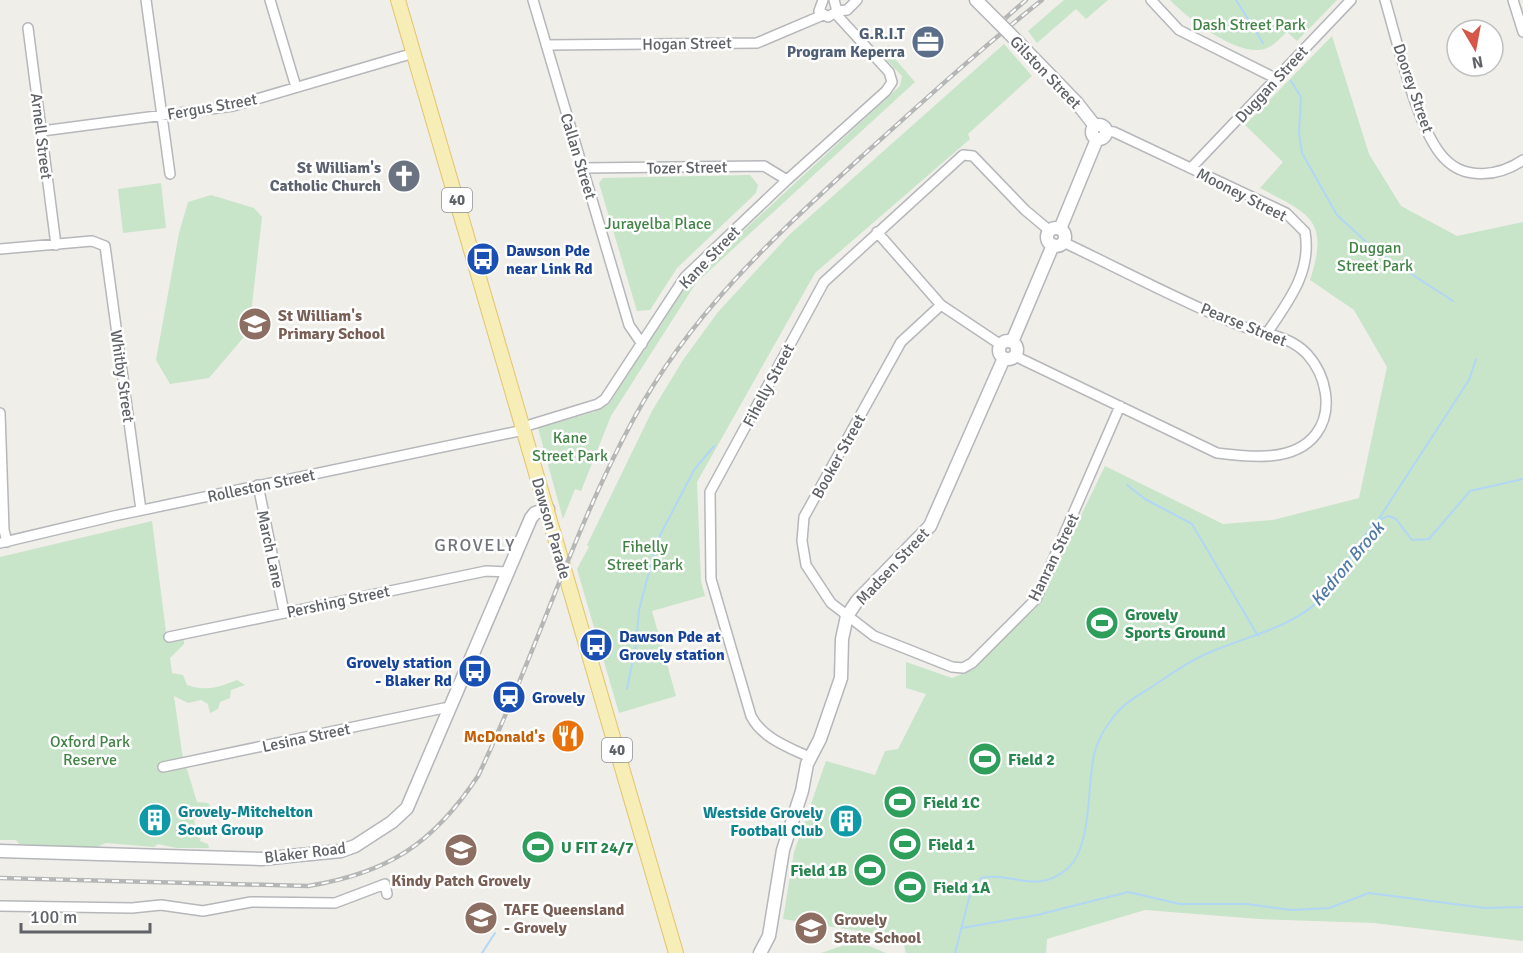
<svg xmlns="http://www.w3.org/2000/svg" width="1523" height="953" font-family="Signika,sans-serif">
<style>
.green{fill:#c8e4c9}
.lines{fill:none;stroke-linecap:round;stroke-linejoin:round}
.stream{stroke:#b2d7f5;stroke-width:2}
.street-casing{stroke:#b5b7bb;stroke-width:12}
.secondary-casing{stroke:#b4b6bb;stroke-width:15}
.primary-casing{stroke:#e2c46f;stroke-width:16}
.street{stroke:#fff;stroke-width:9}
.secondary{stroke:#fff;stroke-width:12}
.primary{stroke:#f6edb7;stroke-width:14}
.rail-casing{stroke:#b5b6b6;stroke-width:4.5}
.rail{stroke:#fff;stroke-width:2;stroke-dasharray:7;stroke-linecap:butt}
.secondary-bridge-casing{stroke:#b4b6bb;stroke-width:15;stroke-linecap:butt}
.secondary-bridge{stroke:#fff;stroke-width:12}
.labels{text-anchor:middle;stroke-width:5;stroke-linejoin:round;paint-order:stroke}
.shield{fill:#fff;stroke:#8f9194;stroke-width:1.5}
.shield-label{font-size:15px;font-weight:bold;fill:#5f6266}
.park-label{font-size:16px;fill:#418446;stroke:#fff}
.service-label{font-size:16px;font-weight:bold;fill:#4e5e75;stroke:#fff;text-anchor:end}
.street-label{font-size:16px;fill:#5f6266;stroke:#fff}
.worship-label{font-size:16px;font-weight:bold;fill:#5b616d;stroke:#fff;text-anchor:end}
.transit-label{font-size:16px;font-weight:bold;fill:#164399;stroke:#fff;text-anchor:start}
.education-label{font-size:16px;font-weight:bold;fill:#785e54;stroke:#fff;text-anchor:start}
.leisure-label{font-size:16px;font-weight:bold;fill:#27864d;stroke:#fff;text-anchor:start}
.food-label{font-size:16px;font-weight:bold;fill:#c56008;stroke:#fff;text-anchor:end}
.culture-label{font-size:16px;font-weight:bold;fill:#0d838f;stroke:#fff;text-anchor:start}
.neighbourhood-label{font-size:18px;letter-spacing:1.5px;fill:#717478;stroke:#fff}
.water-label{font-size:18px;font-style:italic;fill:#5078a6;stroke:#fff}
</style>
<rect width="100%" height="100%" fill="#f0eee8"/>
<path class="green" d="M1064 0H1108L1086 19 1076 9 1037 43 1028 31Z
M1170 0H1337L1297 41 1287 32C1281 37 1274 46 1265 49 1238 57 1188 19 1170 0Z
M1332 36 1369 154 1401 206 1457 236 1523 222V941L1374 923 1259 919 1145 910 1047 939 1046 953H906L902 938 783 919 794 852 826 761 875 775 885 751 898 749 926 694 906 688V662L952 678 967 672 1036 608 1105 466 1223 524 1273 520 1359 498 1387 367 1354 310 1310 280C1330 219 1309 214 1260 188L1283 162 1245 125Z
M1004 44 1032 76 968 134 970 139 815 273 697 482 701 581 705 596 652 611 676 696 619 713 577 569 589 547 587 545 652 411 683 360 718 312 789 235Z
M889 45 890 53 915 82 696 283 611 416 581 491 575 489 563 519 538 428 594 412 609 404 686 284 900 86 902 76 883 56 884 50Z
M750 175 758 185 756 193 677 268 650 310 637 311 599 183 603 178Z
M161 183 166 228 123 233 118 189Z
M211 195 254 208 262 217 250 322 243 338 209 378 170 384 156 360 179 233 188 202Z
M152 521 167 640 184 639V644L170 658 172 673 183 675 187 685C206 692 219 687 237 680L245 685 231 690 230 698 220 702 218 709 210 713 208 704 201 700 188 703 174 696 182 753 197 802 208 803 212 808 205 819H194L195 826 201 829 200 841 208 844 209 848H177L158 844 154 847 106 843 94 848 19 844 16 840H0V557Z
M857 941 886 953H821Z"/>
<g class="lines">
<path class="stream" d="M1236 0 1263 43
M1291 81 1301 97 1299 133 1302 153 1337 215 1376 251 1453 301
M1127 485 1145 499 1192 524 1258 636
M1378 520 1469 380 1476 359
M655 545 694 470 714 446
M627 689 636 644 639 610 654 553
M962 928 1037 915 1128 892 1180 904H1247L1291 910 1329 908 1369 893 1485 908 1523 907
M482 953 495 933
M955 953 969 898 981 878C1012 871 1037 896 1068 868 1092 846 1087 786 1094 755 1097 742 1104 729 1112 719 1122 704 1136 697 1150 688 1170 675 1190 660 1213 651 1253 634 1293 628 1325 595 1342 577 1365 520 1389 516L1396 519 1412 540 1429 539 1470 491 1523 479"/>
<defs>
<path id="street" d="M146 0 170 174
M270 0 296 87
M533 0 629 325 642 344
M823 0 819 11 828 17 837 11 834 0
M1151 0 1179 30 1275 78
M1385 0C1397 40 1417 130 1444 158 1465 181 1500 176 1523 160
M1513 0 1523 32
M837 11 847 10 857 0
M28 28 56 245
M546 45 757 43 823 15
M42 131 233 106 414 53
M1106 131 1114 132 1286 213 1305 232C1312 272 1288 302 1267 333
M583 168 764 166 787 180
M1191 168 1351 0
M877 232 941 305 1001 345
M0 249 92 241 105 246 141 510
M941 305 901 342 804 517 802 541 806 565 831 603 874 636 952 667 963 668 972 663 1036 599 1120 406
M1015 356 1217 453C1249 457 1294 463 1316 434 1334 410 1326 375 1307 354 1288 334 1261 334 1236 324 1178 300 1120 269 1063 242
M0 413 4 530 7 542
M523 427 598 404 605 399 685 277 787 180 886 91 892 82 889 72 836 14
M258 485 284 612
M0 543 114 516 524 430
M169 637 486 571 508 572
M809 757C788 747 762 738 751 716L711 579 710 492 824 282 963 155 973 156 1025 210 1050 231
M163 767 444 708 450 709
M0 906 132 908 161 905 203 911 251 902 335 903 385 884 387 894"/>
<path id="secondary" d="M976 0 996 20
M1009 33 1077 103 1095 126
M1092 132a7 7 0 1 1 14 0a7 7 0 1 1-14 0Z
M1047 237a9 9 0 1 1 18 0a9 9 0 1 1-18 0Z
M1060 229 1097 139
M999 350a9 9 0 1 1 18 0a9 9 0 1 1-18 0Z
M1012 342 1053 245
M0 851 262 859 290 856 341 851 355 846 392 822 407 808 531 518 535 513 548 509
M760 953 769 936 783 850 802 791 807 764 820 739 841 678 842 639 847 616 857 601 930 526 1004 358"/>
<path id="primary" d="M398 0 676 953"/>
</defs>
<use href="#street" class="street-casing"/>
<use href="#secondary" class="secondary-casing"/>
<use href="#primary" class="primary-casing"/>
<use href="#street" class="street"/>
<use href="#secondary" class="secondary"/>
<use href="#primary" class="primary"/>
<defs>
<path id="rail" d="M1000 23 1026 0
M0 878 308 886C388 873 433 844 478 776 534 660 571 534 633 420 691 313 772 239 860 158 920 104 979 50 1042 0"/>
</defs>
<use href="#rail" class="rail-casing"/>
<use href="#rail" class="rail"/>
<defs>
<path id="secondary-bridge" d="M996 20 1009 33"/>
</defs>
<use href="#secondary-bridge" class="secondary-bridge-casing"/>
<use href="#secondary-bridge" class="secondary-bridge"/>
</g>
<defs>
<symbol id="office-disc" viewBox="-11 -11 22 22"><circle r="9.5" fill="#5c6f8a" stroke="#fff"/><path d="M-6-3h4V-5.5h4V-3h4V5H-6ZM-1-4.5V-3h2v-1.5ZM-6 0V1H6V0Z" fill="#fff"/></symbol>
<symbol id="church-disc" viewBox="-11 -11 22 22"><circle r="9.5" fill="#6b7280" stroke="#fff"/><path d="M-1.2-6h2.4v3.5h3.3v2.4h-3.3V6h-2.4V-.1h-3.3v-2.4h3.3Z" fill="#fff"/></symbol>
<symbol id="bus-disc" viewBox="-11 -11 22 22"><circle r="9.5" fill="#1a4fb4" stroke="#fff"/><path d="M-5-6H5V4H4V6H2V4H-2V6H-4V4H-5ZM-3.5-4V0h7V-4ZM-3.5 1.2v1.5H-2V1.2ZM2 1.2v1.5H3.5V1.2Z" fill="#fff"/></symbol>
<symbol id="school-disc" viewBox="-11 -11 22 22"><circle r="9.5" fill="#8d6e63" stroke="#fff"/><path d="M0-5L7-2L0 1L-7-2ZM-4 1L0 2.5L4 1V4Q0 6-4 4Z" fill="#fff"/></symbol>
<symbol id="stadium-disc" viewBox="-11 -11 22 22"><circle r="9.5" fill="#2e9e5b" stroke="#fff"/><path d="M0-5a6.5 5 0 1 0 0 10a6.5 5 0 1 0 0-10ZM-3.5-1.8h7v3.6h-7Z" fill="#fff"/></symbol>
<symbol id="station-disc" viewBox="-11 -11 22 22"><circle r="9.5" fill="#1a4fb4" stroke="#fff"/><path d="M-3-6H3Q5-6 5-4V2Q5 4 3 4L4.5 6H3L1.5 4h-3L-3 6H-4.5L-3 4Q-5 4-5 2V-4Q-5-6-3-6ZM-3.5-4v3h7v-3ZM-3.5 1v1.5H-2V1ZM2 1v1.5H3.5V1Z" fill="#fff"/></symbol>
<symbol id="restaurant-disc" viewBox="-11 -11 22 22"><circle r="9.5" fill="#e8710a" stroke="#fff"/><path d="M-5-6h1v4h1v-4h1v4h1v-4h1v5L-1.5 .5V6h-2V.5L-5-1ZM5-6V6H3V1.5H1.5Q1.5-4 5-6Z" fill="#fff"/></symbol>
<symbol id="building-disc" viewBox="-11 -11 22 22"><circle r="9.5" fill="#0f9aa8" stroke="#fff"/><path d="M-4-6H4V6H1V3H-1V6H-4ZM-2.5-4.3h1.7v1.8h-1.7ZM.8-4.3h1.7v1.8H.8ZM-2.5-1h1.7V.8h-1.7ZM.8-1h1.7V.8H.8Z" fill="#fff"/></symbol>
<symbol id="university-disc" viewBox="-11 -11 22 22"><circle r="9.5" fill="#8d6e63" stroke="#fff"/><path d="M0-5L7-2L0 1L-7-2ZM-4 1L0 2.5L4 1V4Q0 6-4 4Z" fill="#fff"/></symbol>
</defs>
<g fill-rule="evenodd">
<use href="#office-disc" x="909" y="23" width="38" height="38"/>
<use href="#church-disc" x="385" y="157" width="38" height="38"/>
<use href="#bus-disc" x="464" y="240" width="38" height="38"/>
<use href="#school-disc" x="236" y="305" width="38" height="38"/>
<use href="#stadium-disc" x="1083" y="604" width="38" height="38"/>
<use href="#bus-disc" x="577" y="626" width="38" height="38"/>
<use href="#bus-disc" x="456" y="652" width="38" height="38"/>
<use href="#station-disc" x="490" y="678" width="38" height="38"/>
<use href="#restaurant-disc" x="549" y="717" width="38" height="38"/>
<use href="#stadium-disc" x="966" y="740" width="38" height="38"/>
<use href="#stadium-disc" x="881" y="783" width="38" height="38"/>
<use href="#building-disc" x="136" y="801" width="38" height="38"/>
<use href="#building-disc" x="827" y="802" width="38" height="38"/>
<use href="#stadium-disc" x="886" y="825" width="38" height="38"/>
<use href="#stadium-disc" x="519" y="828" width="38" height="38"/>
<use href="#school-disc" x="442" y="831" width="38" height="38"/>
<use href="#stadium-disc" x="851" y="851" width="38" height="38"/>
<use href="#stadium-disc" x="891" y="868" width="38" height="38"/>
<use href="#university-disc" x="462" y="899" width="38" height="38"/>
<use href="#school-disc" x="792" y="909" width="38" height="38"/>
</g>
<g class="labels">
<g class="shield">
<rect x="442" y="188" width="30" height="24" rx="4.5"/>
<rect x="602" y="738" width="30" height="24" rx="4.5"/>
</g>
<g class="shield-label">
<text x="457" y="205">40</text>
<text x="617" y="755">40</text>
</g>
<g class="park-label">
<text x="1249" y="30">Dash Street Park</text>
<text x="658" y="229">Jurayelba Place</text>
<text x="1375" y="253">Duggan<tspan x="1375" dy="18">Street Park</tspan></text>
<text x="570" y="443">Kane<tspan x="570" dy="18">Street Park</tspan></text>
<text x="645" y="552">Fihelly<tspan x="645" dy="18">Street Park</tspan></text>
<text x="90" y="747">Oxford Park<tspan x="90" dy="18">Reserve</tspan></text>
</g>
<g class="service-label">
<text x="905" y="39">G.R.I.T<tspan x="905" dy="18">Program Keperra</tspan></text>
</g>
<g class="street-label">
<text transform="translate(687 43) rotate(-1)" y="6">Hogan Street</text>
<text transform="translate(1046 72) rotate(46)" y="6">Gilston Street</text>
<text transform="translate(1271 84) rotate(-47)" y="6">Duggan Street</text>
<text transform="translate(1414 88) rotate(71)" y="6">Doorey Street</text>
<text transform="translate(212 106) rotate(-10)" y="6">Fergus Street</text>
<text transform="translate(42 136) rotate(83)" y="6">Arnell Street</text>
<text transform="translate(579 156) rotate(73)" y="6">Callan Street</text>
<text transform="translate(687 167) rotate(-1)" y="6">Tozer Street</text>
<text transform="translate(1242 194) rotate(27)" y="6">Mooney Street</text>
<text transform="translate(709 257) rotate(-46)" y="6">Kane Street</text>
<text transform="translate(1244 324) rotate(22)" y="6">Pearse Street</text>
<text transform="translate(123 376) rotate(82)" y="6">Whitby Street</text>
<text transform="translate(768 385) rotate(-62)" y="6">Fihelly Street</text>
<text transform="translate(838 456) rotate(-61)" y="6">Booker Street</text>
<text transform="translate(261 485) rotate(-12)" y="6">Rolleston Street</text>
<text transform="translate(552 528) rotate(74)" y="6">Dawson Parade</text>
<text transform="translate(271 549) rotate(78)" y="6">March Lane</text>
<text transform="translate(1053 557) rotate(-64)" y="6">Hanran Street</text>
<text transform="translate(892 566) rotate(-47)" y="6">Madsen Street</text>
<text transform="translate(338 601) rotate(-12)" y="6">Pershing Street</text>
<text transform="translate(306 737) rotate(-12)" y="6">Lesina Street</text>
<text transform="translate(305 852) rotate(-7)" y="6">Blaker Road</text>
</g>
<g class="worship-label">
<text x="381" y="173">St William's<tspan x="381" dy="18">Catholic Church</tspan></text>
</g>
<g class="transit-label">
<text x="506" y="256">Dawson Pde<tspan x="506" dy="18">near Link Rd</tspan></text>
<text x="619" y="642">Dawson Pde at<tspan x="619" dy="18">Grovely station</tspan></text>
<text x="452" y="668" text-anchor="end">Grovely station<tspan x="452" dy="18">- Blaker Rd</tspan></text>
<text x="532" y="703">Grovely</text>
</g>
<g class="education-label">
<text x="278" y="321">St William's<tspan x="278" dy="18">Primary School</tspan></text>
<text x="461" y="886" text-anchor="middle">Kindy Patch Grovely</text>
<text x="504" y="915">TAFE Queensland<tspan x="504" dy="18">- Grovely</tspan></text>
<text x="834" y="925">Grovely<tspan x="834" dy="18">State School</tspan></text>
</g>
<g class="leisure-label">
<text x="1125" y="620">Grovely<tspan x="1125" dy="18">Sports Ground</tspan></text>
<text x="1008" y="765">Field 2</text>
<text x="923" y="808">Field 1C</text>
<text x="928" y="850">Field 1</text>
<text x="561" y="853">U FIT 24/7</text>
<text x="847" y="876" text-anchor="end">Field 1B</text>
<text x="933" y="893">Field 1A</text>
</g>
<g class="food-label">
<text x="545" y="742">McDonald's</text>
</g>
<g class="culture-label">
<text x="178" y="817">Grovely-Mitchelton<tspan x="178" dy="18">Scout Group</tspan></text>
<text x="823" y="818" text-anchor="end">Westside Grovely<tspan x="823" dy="18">Football Club</tspan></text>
</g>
<g class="neighbourhood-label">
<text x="475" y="551">GROVELY</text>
</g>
<g class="water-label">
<text transform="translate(1347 564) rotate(-50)" y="6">Kedron Brook</text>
</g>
</g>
<g transform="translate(1475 48) rotate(170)"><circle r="28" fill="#ffffff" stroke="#bfc0c2" stroke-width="1.5"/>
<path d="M0-4.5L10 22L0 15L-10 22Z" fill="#d65748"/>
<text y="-9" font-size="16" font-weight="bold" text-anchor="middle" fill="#5f6266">N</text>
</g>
<path d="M21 923v9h129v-9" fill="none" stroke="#5f6266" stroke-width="3"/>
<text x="30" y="923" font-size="18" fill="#5f6266" stroke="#ffffff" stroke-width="4.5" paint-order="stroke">100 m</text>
</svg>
